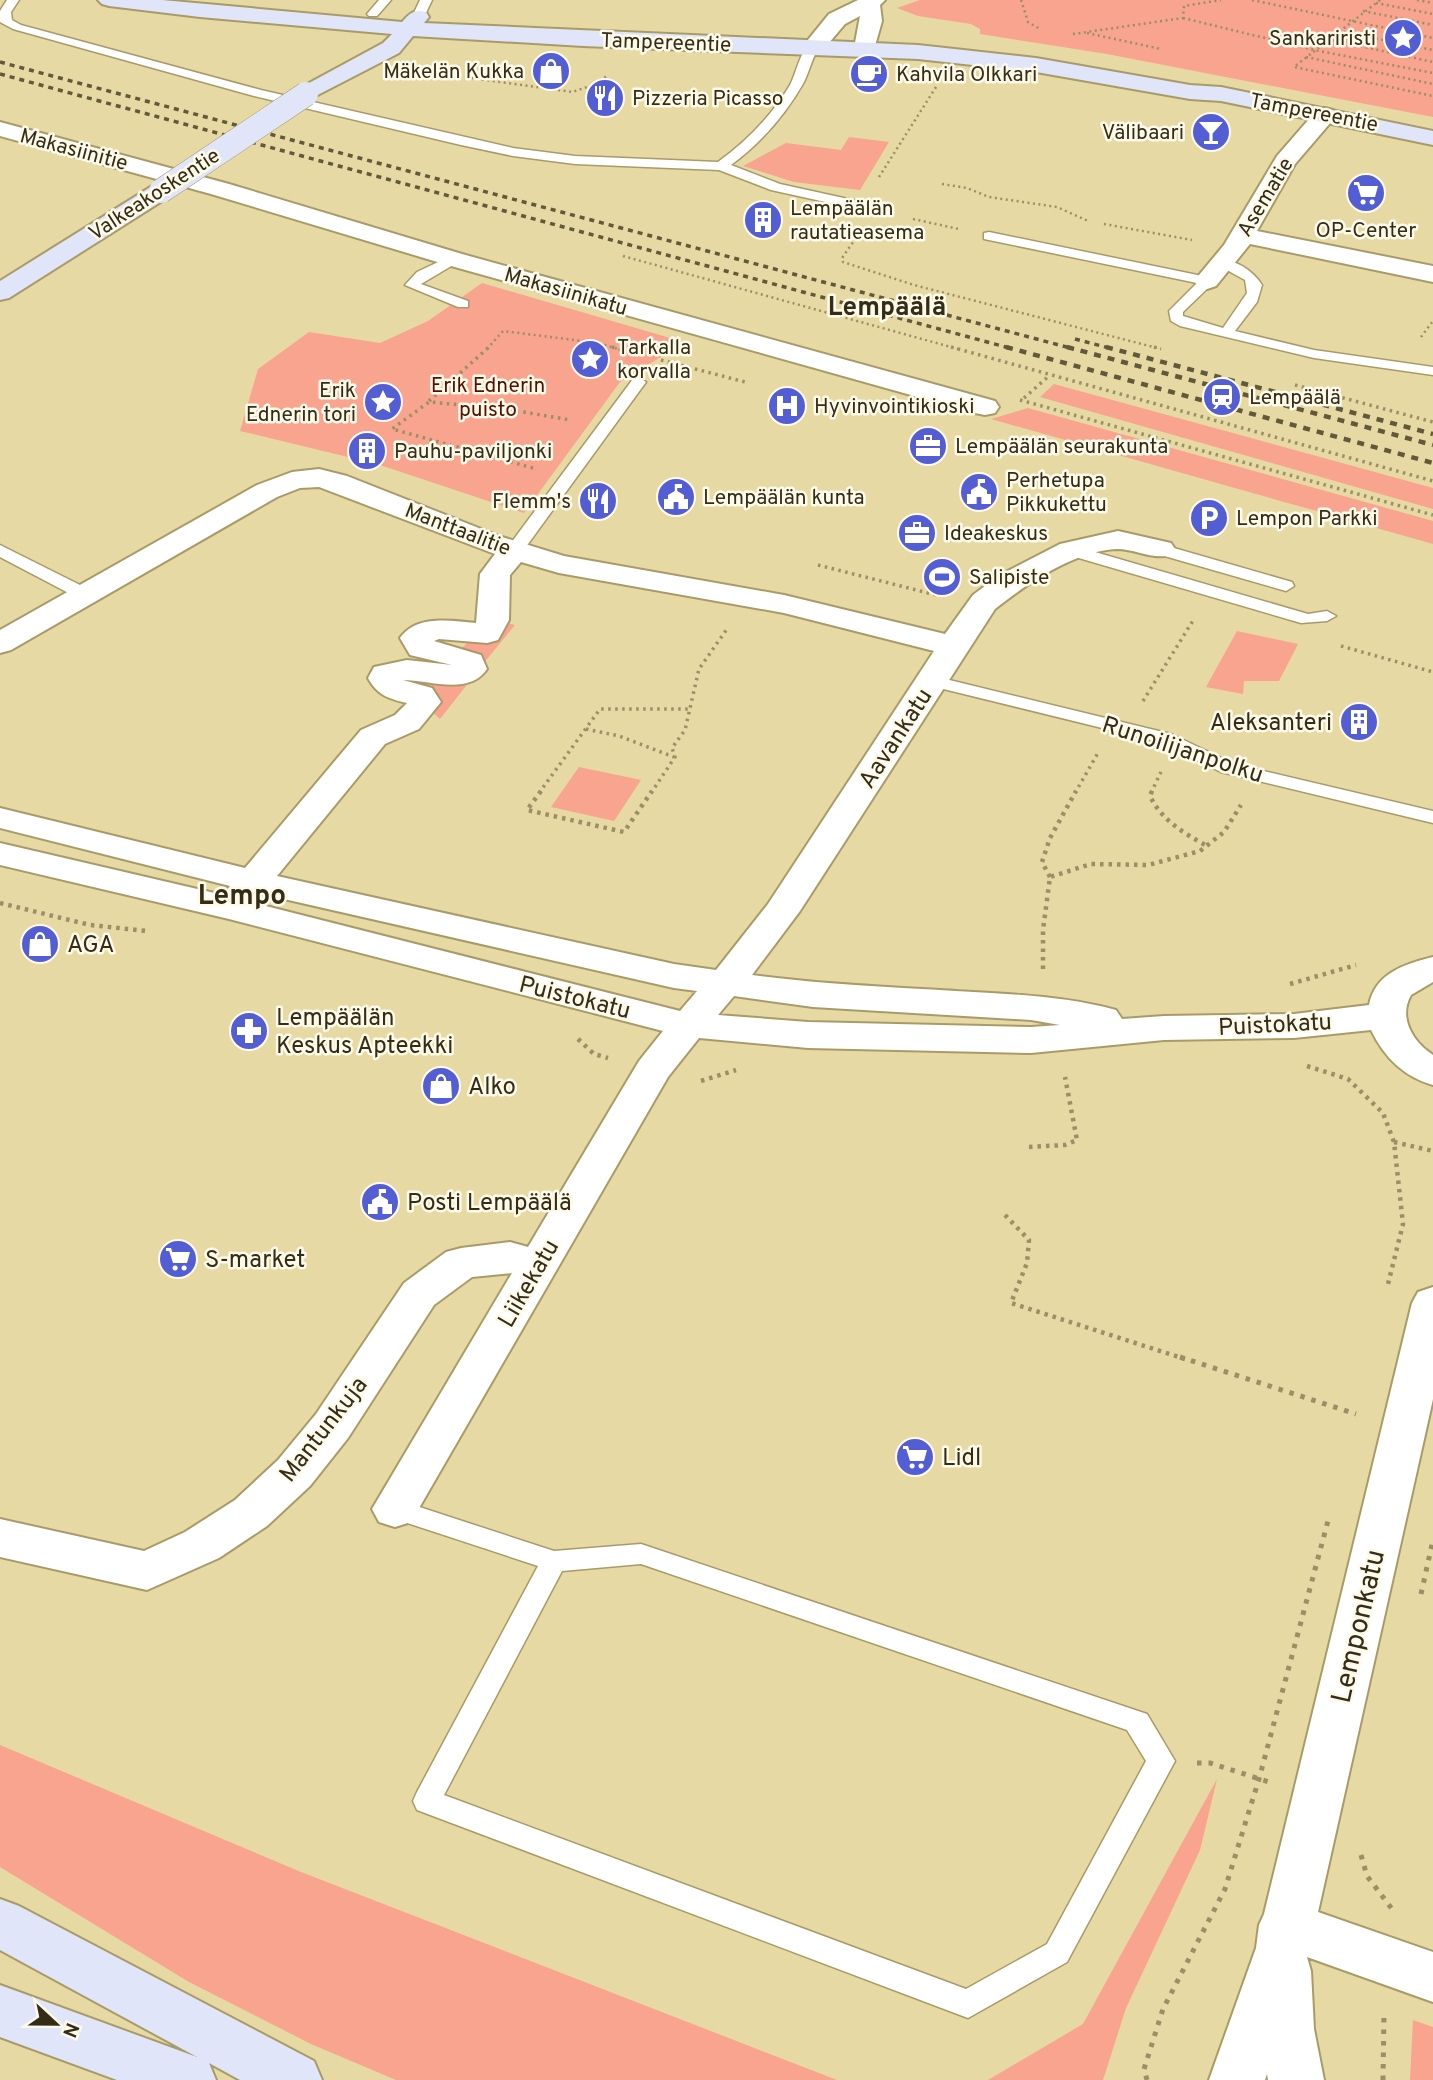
<svg xmlns="http://www.w3.org/2000/svg" width="1433" height="2080" font-family="Overpass,sans-serif">
<style>
.green{fill:#f8a48e}
.lines{fill:none;stroke-linecap:round;stroke-linejoin:round}
.lane-casing{stroke:#a99b68;stroke-width:3}
.street-casing{stroke:#a99b68;stroke-width:4}
.secondary-casing{stroke:#a99b68;stroke-width:4}
.path-far3{stroke:#9a8f67;stroke-width:2.5;stroke-dasharray:2 3.5;stroke-linecap:butt}
.path-far2{stroke:#9a8f67;stroke-width:3.5;stroke-dasharray:2.5 4.5;stroke-linecap:butt}
.path-far1{stroke:#9a8f67;stroke-width:4.5;stroke-dasharray:3.5 5;stroke-linecap:butt}
.path{stroke:#9a8f67;stroke-width:5;stroke-dasharray:4.5 7;stroke-linecap:butt}
.lane{fill:#fff;fill-rule:evenodd}
.street{fill:#fff;fill-rule:evenodd}
.secondary{fill:#e0e5fa;fill-rule:evenodd}
.rail-far1{stroke:#61593c;stroke-width:3.5;stroke-dasharray:5 5;stroke-linecap:butt}
.rail{stroke:#61593c;stroke-width:4.5;stroke-dasharray:7 7;stroke-linecap:butt}
.secondary-bridge-casing{stroke:#a99b68;stroke-width:25;stroke-linecap:butt}
.secondary-bridge{stroke:#e0e5fa;stroke-width:24}
.labels{text-anchor:middle;stroke-width:5;stroke-linejoin:round;paint-order:stroke}
.far-poi-label{font-size:21px;fill:#332d18;stroke:#fefaea;text-anchor:start}
.far-street-label{font-size:21px;fill:#332d18;stroke:#fefaea}
.far-park-label{font-size:21px;fill:#521101;stroke:#fefaea}
.poi-label{font-size:24px;fill:#332d18;stroke:#fefaea;text-anchor:start}
.street-label{font-size:24px;fill:#332d18;stroke:#fefaea}
.far-district-label{font-size:26px;font-weight:bold;fill:#332d18;stroke:#fefaea}
.quarter-label{font-size:28px;font-weight:bold;fill:#332d18;stroke:#fefaea}
.near-street-label{font-size:28px;fill:#332d18;stroke:#fefaea}
</style>
<rect width="100%" height="100%" fill="#e7d9a3"/>
<path class="green" d="M920 0H1433V117L1107 54 980 34V29L971 24 918 16 897 8Z
M849 137 889 142 860 190 794 182 743 166 786 143 841 150Z
M482 283 677 340 669 352 620 382 524 513 377 464 240 431 258 369 309 332 380 343 428 321Z
M1054 384 1433 488V509L1040 397Z
M1028 408 1433 521V544L991 419Z
M507 623 515 625 483 664 460 650 470 640 499 634Z
M1237 631 1298 644 1279 681H1244L1243 694 1206 687Z
M473 677 440 719 433 713 441 700 434 691 428 690 438 678Z
M579 767 641 780 614 821 551 807Z
M0 1745 301 1872 837 2080H396L311 2044 189 1982 0 1867Z
M1217 1779 1200 1850 1126 2008 1103 2080H988L1083 2024Z
M1413 2020 1433 2027V2080H1410Z"/>
<g class="lines">
<defs>
<path id="lane" d="M7 0H19L11 12 12 20 21 25 261 90 513 148 575 156 718 162C747 141 772 115 790 85 797 72 800 48 814 42L820 46C812 57 810 70 804 82 786 114 761 143 731 165L780 184 880 206 887 210 880 214 771 190 719 170 575 164 513 156 461 145 254 96 13 29 0 22V11Z
M379 0H391L377 16H369L367 14Z
M420 0H432L424 17 418 21 412 17Z
M989 232 1212 278V284L1183 312V316L1223 328 1247 293 1245 280 1216 264 1218 261C1235 258 1253 271 1262 285L1257 302 1235 331 1314 350 1433 367V375L1314 358 1180 326 1171 321 1169 311 1197 283 984 239V233Z
M453 255 460 259 458 262 421 284 468 301V307H458L405 285 417 272Z
M638 377 646 382 520 555H508L506 551 508 547 633 379Z
M1160 544 1292 582 1294 586 1286 591 1154 553 1152 549 1154 545Z
M0 545 90 590 92 594 84 599 78 598 0 557Z
M1071 545 1308 614 1327 611 1336 616 1327 621 1301 623 1065 554 1063 550Z
M933 676 1171 734 1234 764 1433 811V823L1221 772 1159 742 927 685 924 681Z
M395 1499 554 1551 641 1544 650 1547 1147 1714 1175 1761 1067 1962 968 2018 417 1810 413 1801 417 1792 538 1566 386 1516 382 1509 386 1502ZM641 1564 1127 1730 1146 1761 1047 1944 966 1989 444 1795 562 1571Z"/>
<path id="street" d="M858 0H885L880 5 882 21 873 53H857L854 48 860 16 845 24 822 51H806L803 46 829 14Z
M1325 108 1333 110 1337 115 1295 164 1257 231 1433 266V282L1250 244 1216 286 1207 289 1198 286 1194 281 1224 245 1277 156 1317 110Z
M0 122 229 184 462 254 995 401 999 407 995 413 985 415 975 413 444 264 211 194 0 136Z
M319 469 347 476 499 536 564 556 784 595 945 634 973 595 998 576 1060 544 1118 531 1171 543 1175 549 1171 555C1152 560 1136 549 1117 549 1074 551 1028 583 995 609L800 911 752 975C820 984 888 987 956 991 1010 994 1065 996 1116 1010L1122 1019 1164 1016 1294 1014 1369 1005C1375 973 1405 964 1433 957V982L1411 995C1398 1018 1413 1042 1433 1055V1085C1404 1077 1384 1057 1371 1030L1294 1038 1164 1040 1031 1053 808 1048 699 1038 668 1077 411 1522 395 1527 379 1522 372 1509 512 1273 472 1277 434 1305 348 1438 310 1486 267 1526 219 1558 147 1590 0 1557V1519L144 1551 185 1532 235 1500 278 1460 316 1414 404 1283 446 1252 461 1248 510 1242 528 1247 639 1061 663 1031 229 919 0 865V843L223 895 230 886 0 828V808L245 868 361 730 395 715 407 703C389 699 377 695 368 678L374 667 407 660 452 665 410 655 400 638C417 614 451 621 476 623L480 574 495 554 319 487 300 488 277 497 11 650 0 653V630L257 485 292 472ZM521 562 559 573 784 613 934 651 768 904 716 970 674 964 277 876 385 744 419 729 441 702 432 688 403 680C429 680 469 696 487 669L481 655 434 641 439 639 487 643 498 640 509 620 510 575ZM262 894 674 988 697 991 680 1011 254 903ZM734 996 813 1007 1031 1020 1060 1025 1031 1027 808 1022 718 1015Z
M1433 1287V1399L1318 1912 1433 1952V2002L1307 1957 1311 1971 1314 2029 1324 2080H1268L1267 2074 1265 2080H1209L1256 1948 1259 1925 1264 1914 1412 1303 1418 1292Z"/>
<path id="secondary" d="M98 0H162L402 22C410 13 414 9 426 12L429 17 424 23 918 45 1036 58 1190 85 1221 87 1433 131V145L1221 101 1190 99 1036 72 918 59 583 46 413 36 399 53 306 101 298 99 295 94 298 89 383 43 392 34 200 17 109 6 102 4Z
M161 184 170 186 173 191 170 196 9 298 0 300V281L152 186Z
M0 1899 19 1906 314 2061 322 2080H240L209 2063 216 2080H117L0 2037V1985L197 2057 0 1950Z"/>
</defs>
<use href="#lane" class="lane-casing"/>
<use href="#street" class="street-casing"/>
<use href="#secondary" class="secondary-casing"/>
<path class="path-far3" d="M1021 0 1028 22 1040 29
M1252 0 1433 38
M1380 0 1294 67 1433 96
M1417 0 1433 3
M1376 3 1433 14
M1363 11 1433 25
M1183 18 1314 50 1433 73
M1338 31 1433 50
M1087 33 1161 49
M1073 34 1183 18 1184 6 1221 0
M1328 39 1433 62
M1306 57 1433 84
M444 65 449 70 448 78
M471 78 572 92 593 85 607 76
M879 177 936 87
M942 184 967 188 989 197 1057 207 1088 221
M913 219 959 229
M1104 224 1192 240
M856 238 842 258 843 262 914 285 1161 349
M623 256 958 349
M1421 337 1433 321
M487 349 503 331 598 343 618 349"/>
<path class="path-far2" d="M612 347 625 351
M951 347 1433 481
M1154 347 1161 349
M661 360 749 383
M1295 385 1433 422
M1024 398 1050 375
M1020 400 1433 515
M429 401 489 347
M533 468 392 429 429 402 505 409 571 420
M818 565 940 596
M1341 646 1433 672
M1143 701 1194 619
M586 729 619 736 674 757
M539 793 600 709H689
M651 793 675 757 672 748 685 730 699 669 727 629
M1075 793 1098 753
M1151 793 1161 772"/>
<path class="path-far1" d="M541 791 527 810 624 832 652 791
M1152 791 1150 796C1162 821 1184 833 1207 846
M1050 877 1042 862 1050 838 1076 791
M0 903 90 925 147 931
M1043 969V930L1050 877 1091 864 1148 865 1200 851 1224 832 1241 805
M1290 984 1356 965
M578 1039 594 1054 608 1058
M1307 1066 1348 1079 1383 1113 1394 1142 1403 1224 1388 1284
M701 1081 736 1070
M1394 1142 1433 1151
M1029 1147 1065 1145 1077 1140 1065 1077
M1005 1215 1029 1240 1027 1263 1011 1303 1185 1359"/>
<path class="path" d="M1180 1357 1356 1414
M1421 1594 1433 1540
M1197 1763H1210L1269 1782
M1361 1855 1367 1876 1392 1909
M1147 2080 1144 2069 1163 2009 1225 1889 1259 1779 1329 1517
M1383 2080 1384 2012"/>
<use href="#lane" class="lane"/>
<use href="#street" class="street"/>
<use href="#secondary" class="secondary"/>
<path class="rail-far1" d="M0 62 1074 349
M0 74 1013 349
M1075 339 1113 349"/>
<path class="rail" d="M1006 347 1433 463
M1067 347 1433 445
M1106 347 1433 434"/>
<defs>
<path id="secondary-bridge" d="M161 191 306 94"/>
</defs>
<use href="#secondary-bridge" class="secondary-bridge-casing"/>
<use href="#secondary-bridge" class="secondary-bridge"/>
</g>
<defs>
<symbol id="sight-disc" viewBox="-11 -11 22 22"><circle r="9.5" fill="#545ed4" stroke="#fefaea"/><path d="M0-6L1.8-2.2L6-1.7L2.9 1.2L3.7 5.4L0 3.3L-3.7 5.4L-2.9 1.2L-6-1.7L-1.8-2.2Z" fill="#fff"/></symbol>
<symbol id="shop-disc" viewBox="-11 -11 22 22"><circle r="9.5" fill="#545ed4" stroke="#fefaea"/><path d="M-5-2.5h2.3a2.7 3.5 0 0 1 5.4 0H5L5.5 6h-11ZM-1.5-2.5h3a1.5 2.3 0 0 0-3 0Z" fill="#fff"/></symbol>
<symbol id="cafe-disc" viewBox="-11 -11 22 22"><circle r="9.5" fill="#545ed4" stroke="#fefaea"/><path d="M-5.5-4.5H6V0H3Q3 3.5 0 3.5H-2.5Q-5.5 3.5-5.5 0ZM3-3.2v2h1.7v-2ZM-6 4.5H4V6H-6Z" fill="#fff"/></symbol>
<symbol id="restaurant-disc" viewBox="-11 -11 22 22"><circle r="9.5" fill="#545ed4" stroke="#fefaea"/><path d="M-5-6h1v4h1v-4h1v4h1v-4h1v5L-1.5 .5V6h-2V.5L-5-1ZM5-6V6H3V1.5H1.5Q1.5-4 5-6Z" fill="#fff"/></symbol>
<symbol id="bar-disc" viewBox="-11 -11 22 22"><circle r="9.5" fill="#545ed4" stroke="#fefaea"/><path d="M-6-5H6L.8 .8V4.5H3.5V6h-7V4.5H-.8V.8Z" fill="#fff"/></symbol>
<symbol id="supermarket-disc" viewBox="-11 -11 22 22"><circle r="9.5" fill="#545ed4" stroke="#fefaea"/><path d="M-6-5.5h2.5l.6 2H6L4.5 2H-2.5L-4.4-4H-6ZM-1.5 3.2a1.3 1.3 0 1 0 .1 0ZM3 3.2a1.3 1.3 0 1 0 .1 0Z" fill="#fff"/></symbol>
<symbol id="building-disc" viewBox="-11 -11 22 22"><circle r="9.5" fill="#545ed4" stroke="#fefaea"/><path d="M-4-6H4V6H1V3H-1V6H-4ZM-2.5-4.3h1.7v1.8h-1.7ZM.8-4.3h1.7v1.8H.8ZM-2.5-1h1.7V.8h-1.7ZM.8-1h1.7V.8H.8Z" fill="#fff"/></symbol>
<symbol id="station-disc" viewBox="-11 -11 22 22"><circle r="9.5" fill="#545ed4" stroke="#fefaea"/><path d="M-3-6H3Q5-6 5-4V2Q5 4 3 4L4.5 6H3L1.5 4h-3L-3 6H-4.5L-3 4Q-5 4-5 2V-4Q-5-6-3-6ZM-3.5-4v3h7v-3ZM-3.5 1v1.5H-2V1ZM2 1v1.5H3.5V1Z" fill="#fff"/></symbol>
<symbol id="hospital-disc" viewBox="-11 -11 22 22"><circle r="9.5" fill="#545ed4" stroke="#fefaea"/><path d="M-5-5h3v3.5h4V-5h3V5h-3V1.5h-4V5h-3Z" fill="#fff"/></symbol>
<symbol id="office-disc" viewBox="-11 -11 22 22"><circle r="9.5" fill="#545ed4" stroke="#fefaea"/><path d="M-6-3h4V-5.5h4V-3h4V5H-6ZM-1-4.5V-3h2v-1.5ZM-6 0V1H6V0Z" fill="#fff"/></symbol>
<symbol id="civic-disc" viewBox="-11 -11 22 22"><circle r="9.5" fill="#545ed4" stroke="#fefaea"/><path d="M-.6-6.5H3V-4.5H.6V-3L4-1V1h2V6H-6V1h2V-1L-.6-3ZM-1.2 2.5V6h2.4V2.5Z" fill="#fff"/></symbol>
<symbol id="parking-disc" viewBox="-11 -11 22 22"><circle r="9.5" fill="#545ed4" stroke="#fefaea"/><path d="M-3.5-5.5H1a3.5 3.5 0 0 1 0 7H-1V5.5H-3.5ZM-1-3.4V-.6H.8a1.4 1.4 0 0 0 0-2.8Z" fill="#fff"/></symbol>
<symbol id="stadium-disc" viewBox="-11 -11 22 22"><circle r="9.5" fill="#545ed4" stroke="#fefaea"/><path d="M0-5a6.5 5 0 1 0 0 10a6.5 5 0 1 0 0-10ZM-3.5-1.8h7v3.6h-7Z" fill="#fff"/></symbol>
<symbol id="pharmacy-disc" viewBox="-11 -11 22 22"><circle r="9.5" fill="#545ed4" stroke="#fefaea"/><path d="M-2-6h4v4h4v4h-4v4h-4v-4h-4v-4h4Z" fill="#fff"/></symbol>
</defs>
<g fill-rule="evenodd">
<use href="#sight-disc" x="1381" y="16" width="44" height="44"/>
<use href="#shop-disc" x="529" y="49" width="44" height="44"/>
<use href="#cafe-disc" x="847" y="52" width="44" height="44"/>
<use href="#restaurant-disc" x="583" y="76" width="44" height="44"/>
<use href="#bar-disc" x="1189" y="110" width="44" height="44"/>
<use href="#supermarket-disc" x="1344" y="171" width="44" height="44"/>
<use href="#building-disc" x="741" y="198" width="44" height="44"/>
<use href="#sight-disc" x="568" y="337" width="44" height="44"/>
<use href="#station-disc" x="1200" y="375" width="44" height="44"/>
<use href="#sight-disc" x="361" y="380" width="44" height="44"/>
<use href="#hospital-disc" x="765" y="384" width="44" height="44"/>
<use href="#office-disc" x="906" y="424" width="44" height="44"/>
<use href="#building-disc" x="345" y="429" width="44" height="44"/>
<use href="#civic-disc" x="957" y="470" width="44" height="44"/>
<use href="#civic-disc" x="654" y="475" width="44" height="44"/>
<use href="#restaurant-disc" x="576" y="479" width="44" height="44"/>
<use href="#parking-disc" x="1187" y="496" width="44" height="44"/>
<use href="#office-disc" x="895" y="511" width="44" height="44"/>
<use href="#stadium-disc" x="920" y="555" width="44" height="44"/>
<use href="#building-disc" x="1337" y="700" width="44" height="44"/>
<use href="#shop-disc" x="18" y="922" width="44" height="44"/>
<use href="#pharmacy-disc" x="227" y="1009" width="44" height="44"/>
<use href="#shop-disc" x="419" y="1064" width="44" height="44"/>
<use href="#civic-disc" x="358" y="1180" width="44" height="44"/>
<use href="#supermarket-disc" x="156" y="1237" width="44" height="44"/>
<use href="#supermarket-disc" x="893" y="1435" width="44" height="44"/>
</g>
<g class="labels">
<g class="far-poi-label">
<text x="1376" y="45" text-anchor="end">Sankariristi</text>
<text x="524" y="78" text-anchor="end">Mäkelän Kukka</text>
<text x="896" y="81">Kahvila Olkkari</text>
<text x="632" y="105">Pizzeria Picasso</text>
<text x="1184" y="139" text-anchor="end">Välibaari</text>
<text x="790" y="215">Lempäälän<tspan x="790" dy="24">rautatieasema</tspan></text>
<text x="1366" y="237" text-anchor="middle">OP-Center</text>
<text x="617" y="354">Tarkalla<tspan x="617" dy="24">korvalla</tspan></text>
<text x="356" y="397" text-anchor="end">Erik<tspan x="356" dy="24">Ednerin tori</tspan></text>
<text x="1249" y="404">Lempäälä</text>
<text x="814" y="413">Hyvinvointikioski</text>
<text x="955" y="453">Lempäälän seurakunta</text>
<text x="394" y="458">Pauhu-paviljonki</text>
<text x="1006" y="487">Perhetupa<tspan x="1006" dy="24">Pikkukettu</tspan></text>
<text x="703" y="504">Lempäälän kunta</text>
<text x="571" y="508" text-anchor="end">Flemm's</text>
<text x="1236" y="525">Lempon Parkki</text>
<text x="944" y="540">Ideakeskus</text>
<text x="969" y="584">Salipiste</text>
</g>
<g class="far-street-label">
<text transform="translate(666 42) rotate(2)" y="7">Tampereentie</text>
<text transform="translate(1314 112) rotate(11)" y="7">Tampereentie</text>
<text transform="translate(74 149) rotate(15)" y="7">Makasiinitie</text>
<text transform="translate(154 194) rotate(-33)" y="7">Valkeakoskentie</text>
<text transform="translate(1265 197) rotate(-59)" y="7">Asematie</text>
<text transform="translate(566 291) rotate(16)" y="7">Makasiinikatu</text>
<text transform="translate(458 529) rotate(21)" y="7">Manttaalitie</text>
</g>
<g class="far-park-label">
<text x="488" y="392">Erik Ednerin<tspan x="488" dy="24">puisto</tspan></text>
</g>
<g class="poi-label">
<text x="1332" y="730" text-anchor="end">Aleksanteri</text>
<text x="67" y="952">AGA</text>
<text x="276" y="1025">Lempäälän<tspan x="276" dy="28">Keskus Apteekki</tspan></text>
<text x="468" y="1094">Alko</text>
<text x="407" y="1210">Posti Lempäälä</text>
<text x="205" y="1267">S-market</text>
<text x="942" y="1465">Lidl</text>
</g>
<g class="street-label">
<text transform="translate(895 738) rotate(-57)" y="8">Aavankatu</text>
<text transform="translate(1183 749) rotate(18)" y="8">Runoilijanpolku</text>
<text transform="translate(575 997) rotate(14)" y="8">Puistokatu</text>
<text transform="translate(1275 1024) rotate(-3)" y="8">Puistokatu</text>
<text transform="translate(528 1283) rotate(-60)" y="8">Liikekatu</text>
<text transform="translate(323 1429) rotate(-52)" y="8">Mantunkuja</text>
</g>
<g class="far-district-label">
<text x="887" y="315">Lempäälä</text>
</g>
<g class="quarter-label">
<text x="242" y="904">Lempo</text>
</g>
<g class="near-street-label">
<text transform="translate(1357 1626) rotate(-77)" y="10">Lemponkatu</text>
</g>
</g>
<g transform="translate(56 2024) rotate(112)" stroke="#fefaea" stroke-width="5" paint-order="stroke">
<path d="M0-5L12 26L0 18L-12 26Z" fill="#332d18"/>
<text y="-10" font-size="19" font-weight="bold" text-anchor="middle" fill="#332d18">N</text>
</g>
</svg>
